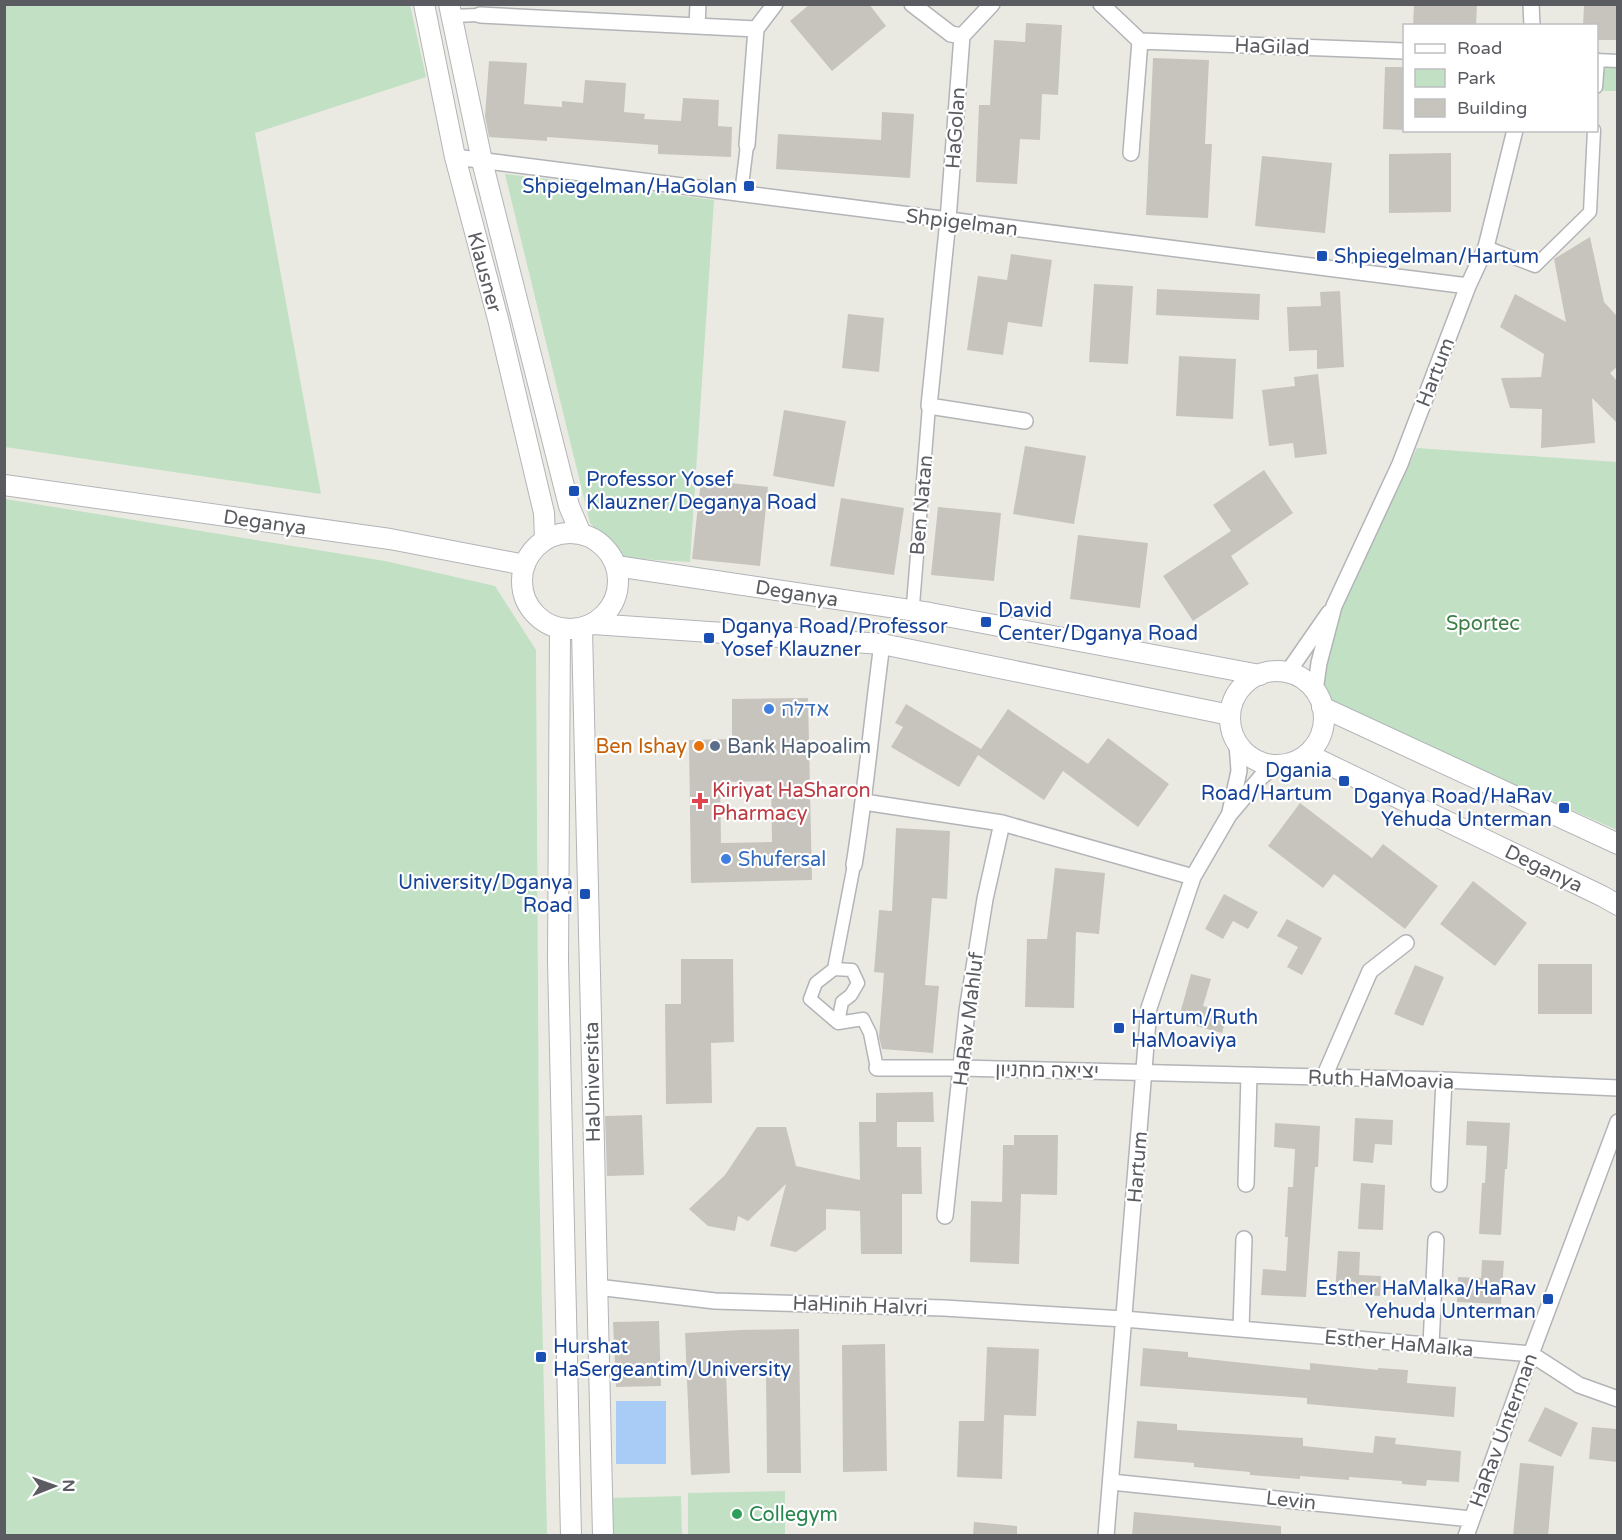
<svg xmlns="http://www.w3.org/2000/svg" width="1622" height="1540" font-family="'Varela Round',Heebo,sans-serif">
<style>
.green{fill:#c1e0c4}
.water{fill:#a8ccf5}
.building{fill:#c7c4be;fill-rule:evenodd}
.lines{fill:none;stroke-linecap:round;stroke-linejoin:round}
.pedestrian-casing{stroke:#b2b4b8;stroke-width:15}
.minor-casing{stroke:#b2b4b8;stroke-width:18}
.tertiary-casing{stroke:#b2b4b8;stroke-width:22}
.pedestrian{stroke:#fff;stroke-width:12}
.minor{stroke:#fff;stroke-width:15}
.tertiary{stroke:#fff;stroke-width:20}
.transit-dot{fill:#1a4fb4;stroke:#fff;stroke-width:2}
.shop-dot{fill:#3f7fe0;stroke:#fff;stroke-width:2}
.food-dot{fill:#e8710a;stroke:#fff;stroke-width:2}
.service-dot{fill:#5c6f8a;stroke:#fff;stroke-width:2}
.health-dot{fill:#e0444e;stroke:#fff;stroke-width:2}
.leisure-dot{fill:#2e9e5b;stroke:#fff;stroke-width:2}
.labels{text-anchor:middle;stroke-width:4.5;stroke-linejoin:round;paint-order:stroke}
.street-label{font-size:20px;fill:#5a5c61;stroke:#fff}
.transit-label{font-size:20px;fill:#164399;stroke:#fff;text-anchor:start}
.park-label{font-size:20px;fill:#3d7d46;stroke:#fff}
.shop-label{font-size:20px;fill:#366cbe;stroke:#fff;text-anchor:start}
.food-label{font-size:20px;fill:#c56008;stroke:#fff;text-anchor:end}
.service-label{font-size:20px;fill:#4e5e75;stroke:#fff;text-anchor:start}
.health-label{font-size:20px;fill:#be3a42;stroke:#fff;text-anchor:start}
.leisure-label{font-size:20px;fill:#27864d;stroke:#fff;text-anchor:start}
</style>
<rect width="100%" height="100%" fill="#ebeae2"/>
<path class="green" d="M5 4 410 5 426 77 255 133 321 494 5 447Z
M1596 62 1617 64V91H1597Z
M505 174 714 200 690 562 624 558 590 523Z
M1417 448 1617 462V830L1333 704 1314 667Z
M5 499 385 561 495 586 536 650 539 1169 547 1535H5Z
M785 1491V1535H688V1493Z
M681 1496 682 1535H610V1498Z"/>
<path class="water" d="M616 1401H666V1464H616Z"/>
<path class="building" d="M810 4H869L886 26 832 71 790 21Z
M1414 4H1477L1476 26H1413Z
M1584 5H1617V40H1596V26H1583Z
M1026 23 1062 25 1058 95 1042 94 1040 140 1020 139 1017 184 976 182 979 105H990L994 40 1025 42Z
M1153 58 1209 60 1205 144H1212L1208 218 1146 215Z
M489 61 527 63 524 104 562 107V101L583 103 585 80 626 83 624 112 645 114 644 119 681 121 683 98 719 100 718 126 732 127 731 157 658 154V145L547 137V141L489 137 485 116Z
M1385 67H1404V130L1383 129Z
M882 112 914 114 910 178 776 169 778 134 881 140Z
M1451 153V212L1389 213V154Z
M1262 156 1332 163 1325 233 1255 226Z
M1590 237 1604 302 1617 316V367L1610 373 1617 381V423L1592 398 1595 443 1541 448 1542 409 1510 408 1501 378 1541 377 1544 354 1500 327 1515 294 1566 322 1554 259Z
M1011 254 1052 260 1042 327 1008 322 1003 355 967 350 978 276 1007 280Z
M1094 284 1133 286 1128 364 1089 362Z
M1157 289 1260 294 1259 320 1156 315Z
M1340 291 1344 367 1317 369V350L1289 351 1287 307 1321 306 1320 292Z
M848 314 884 318 879 372 842 368Z
M1179 356 1236 359 1233 419 1176 416Z
M1318 374 1327 454 1295 458 1293 443 1269 446 1262 390 1295 386 1294 377Z
M784 410 846 421 834 487 773 476Z
M1025 446 1086 456 1074 524 1013 514Z
M1264 470 1293 513 1231 556 1249 584 1193 621 1163 576 1231 531 1213 505Z
M701 480 768 487 760 566 692 559Z
M841 498 904 508 894 575 830 566Z
M938 507 1001 513 994 581 931 575Z
M1078 535 1148 543 1140 608 1070 599Z
M808 698 812 880 691 883 689 740 732 739V699ZM771 781 772 842 721 843 720 782Z
M906 704 981 749 1008 709 1088 764 1108 738 1169 784 1138 827 1063 771 1044 800 978 755 959 787 891 747 903 727 895 723Z
M1300 803 1372 858 1383 844 1438 886 1405 929 1334 874 1323 888 1268 846Z
M896 828 950 831 947 899 932 898 925 985 939 986 933 1053 882 1049 879 1037 884 973 874 972 879 910 892 911Z
M1055 868 1105 873 1099 934 1076 932 1074 1008 1025 1007 1027 939H1047Z
M1473 881 1527 923 1495 966 1440 924Z
M1224 894 1258 912 1248 929 1233 921 1223 939 1205 929Z
M1287 919 1322 938 1302 975 1287 967 1298 947 1277 936Z
M681 959H733L734 1042 711 1043 712 1103 666 1104 665 1004H681Z
M1538 964H1592V1014H1538Z
M1415 965 1444 977 1423 1026 1394 1014Z
M1191 974 1211 979 1203 1006 1228 1012 1222 1033 1178 1021Z
M933 1092 934 1122H897V1147H921L922 1194H902V1254H861L860 1211 826 1209V1229L796 1252 770 1246 786 1184 748 1221 738 1216 735 1231 708 1226 689 1209 725 1175 757 1127H786L796 1166 860 1180 859 1122H876V1093Z
M642 1115 644 1175 607 1176 605 1116Z
M1355 1118 1393 1120 1392 1145 1375 1144 1373 1163 1353 1161Z
M1467 1121 1510 1123 1507 1169H1505L1501 1235 1479 1234 1482 1183H1485L1487 1146 1466 1145Z
M1275 1123 1320 1126 1318 1167H1315L1306 1297 1261 1295 1263 1269 1286 1271 1288 1237H1285L1288 1187H1293L1295 1149 1274 1147Z
M1014 1135H1058L1057 1195 1021 1194 1019 1264 970 1262 971 1201 1002 1202 1003 1145H1014Z
M1361 1183 1385 1185 1383 1230 1358 1229Z
M1338 1251 1360 1252 1359 1275 1381 1276 1380 1296 1335 1294Z
M1482 1260 1504 1261 1501 1304 1457 1302 1458 1277 1481 1278Z
M659 1321 661 1386 616 1387 613 1322Z
M799 1329 801 1473H767L766 1371 726 1372 730 1473 691 1475 685 1333 741 1330Z
M885 1344 887 1471 843 1472 842 1345Z
M987 1347 1039 1349 1036 1416 1004 1415 1002 1479 957 1477 959 1421H984Z
M1143 1348 1188 1352V1357L1310 1370V1363L1378 1370V1368L1408 1370 1407 1383 1456 1387 1454 1417 1307 1404V1398L1140 1386Z
M1545 1407 1578 1423 1561 1457 1528 1441Z
M1137 1421 1177 1424V1430L1303 1438V1446L1373 1453 1375 1436 1396 1438 1395 1444 1461 1451 1459 1482 1427 1480 1426 1486 1402 1484V1481L1349 1477V1480L1300 1476V1479L1250 1475V1472L1194 1467V1463L1134 1458Z
M1592 1427 1617 1429V1462L1589 1459Z
M1520 1463 1554 1466 1548 1536H1513Z
M1134 1512 1281 1526V1536H1132Z
M974 1522 1017 1526V1536H973Z"/>
<g class="lines">
<defs>
<path id="pedestrian" d="M451 16 480 15
M1596 60 1618 61
M1596 87 1598 60
M741 194 747 145
M1486 247 1535 266 1590 212 1594 130
M913 605 929 406
M834 969 854 865
M838 1023 842 1002 851 995 858 983 852 970 834 969 816 983 810 999 838 1023 863 1019 870 1033 877 1068"/>
<path id="minor" d="M912 4 951 34 962 36 992 4
M1101 4 1140 41 1404 51
M1531 4 1532 26
M480 15 756 29
M697 26 698 4
M756 29 775 4
M962 36 948 220 929 406 1025 421
M747 145 756 29
M1131 153 1140 41
M455 157 1468 286
M1288 672 1329 613
M1315 691 1319 663 1334 606 1400 464 1468 286 1486 247 1515 130
M864 802 1002 823 1193 877
M1230 812 1239 771 1237 743
M854 865C866 791 872 717 882 644
M877 1068H962L1444 1080 1618 1088
M1324 1077 1370 971 1406 943
M1246 1184 1249 1075
M1439 1184 1444 1080
M945 1216 967 1011 985 899 1002 823
M597 1287 715 1301 944 1308 1124 1319 1531 1354 1579 1385 1618 1399
M1241 1329 1244 1239
M1431 1345 1436 1240
M1111 1482 1471 1519
M1106 1536 1149 1008 1193 877 1229 815 1261 777 1275 765
M1466 1536 1531 1354 1618 1122"/>
<path id="tertiary" d="M424 4 455 157 498 319 544 513 545 540
M449 4 482 161 569 506 581 534
M4 485 390 539 525 565
M522 581a48 48 0 1 1 96 0a48 48 0 1 1-96 0Z
M616 566 930 613 1260 675
M593 624 882 644 1230 715
M560 629 558 961 571 1536
M582 629 603 1536
M1230 718a47 47 0 1 1 94 0a47 47 0 1 1-94 0Z
M1322 707 1618 844
M1307 754 1602 896 1618 905"/>
</defs>
<use href="#pedestrian" class="pedestrian-casing"/>
<use href="#minor" class="minor-casing"/>
<use href="#tertiary" class="tertiary-casing"/>
<use href="#pedestrian" class="pedestrian"/>
<use href="#minor" class="minor"/>
<use href="#tertiary" class="tertiary"/>
</g>
<g class="transit-dot">
<rect x="743" y="180" width="12" height="12" rx="3"/>
<rect x="1316" y="250" width="12" height="12" rx="3"/>
<rect x="568" y="485" width="12" height="12" rx="3"/>
<rect x="980" y="616" width="12" height="12" rx="3"/>
<rect x="703" y="632" width="12" height="12" rx="3"/>
<rect x="1338" y="775" width="12" height="12" rx="3"/>
<rect x="1558" y="802" width="12" height="12" rx="3"/>
<rect x="579" y="888" width="12" height="12" rx="3"/>
<rect x="1113" y="1022" width="12" height="12" rx="3"/>
<rect x="1542" y="1293" width="12" height="12" rx="3"/>
<rect x="535" y="1351" width="12" height="12" rx="3"/>
</g>
<g class="shop-dot">
<circle cx="769" cy="709" r="6"/>
<circle cx="726" cy="859" r="6"/>
</g>
<circle class="food-dot" cx="699" cy="746" r="6"/>
<circle class="service-dot" cx="715" cy="746" r="6"/>
<path class="health-dot" d="M697 792h6v6h6v6h-6v6h-6v-6h-6v-6h6z"/>
<circle class="leisure-dot" cx="737" cy="1514" r="6"/>
<g class="labels">
<g class="street-label">
<text transform="translate(1272 46) rotate(2)" y="7">HaGilad</text>
<text transform="translate(955 128) rotate(-86)" y="7">HaGolan</text>
<text transform="translate(962 222) rotate(7)" y="7">Shpigelman</text>
<text transform="translate(485 272) rotate(75)" y="7">Klausner</text>
<text transform="translate(1435 372) rotate(-69)" y="7">Hartum</text>
<text transform="translate(921 505) rotate(-85)" y="7">Ben Natan</text>
<text transform="translate(265 522) rotate(8)" y="7">Deganya</text>
<text transform="translate(797 593) rotate(9)" y="7">Deganya</text>
<text transform="translate(1544 868) rotate(26)" y="7">Deganya</text>
<text transform="translate(968 1019) rotate(-83)" y="7">HaRav Mahluf</text>
<text transform="translate(1047 1070) rotate(1)" y="7">יציאה מחניון</text>
<text transform="translate(1381 1079) rotate(2)" y="7">Ruth HaMoavia</text>
<text transform="translate(592 1082) rotate(-91)" y="7">HaUniversita</text>
<text transform="translate(1137 1167) rotate(-85)" y="7">Hartum</text>
<text transform="translate(860 1305) rotate(2)" y="7">HaHinih HaIvri</text>
<text transform="translate(1399 1343) rotate(5)" y="7">Esther HaMalka</text>
<text transform="translate(1503 1430) rotate(-70)" y="7">HaRav Unterman</text>
<text transform="translate(1291 1500) rotate(6)" y="7">Levin</text>
</g>
<g class="transit-label">
<text x="737" y="193" text-anchor="end">Shpiegelman/HaGolan</text>
<text x="1334" y="263">Shpiegelman/Hartum</text>
<text x="586" y="486">Professor Yosef<tspan x="586" dy="23">Klauzner/Deganya Road</tspan></text>
<text x="998" y="617">David<tspan x="998" dy="23">Center/Dganya Road</tspan></text>
<text x="721" y="633">Dganya Road/Professor<tspan x="721" dy="23">Yosef Klauzner</tspan></text>
<text x="1332" y="777" text-anchor="end">Dgania<tspan x="1332" dy="23">Road/Hartum</tspan></text>
<text x="1552" y="803" text-anchor="end">Dganya Road/HaRav<tspan x="1552" dy="23">Yehuda Unterman</tspan></text>
<text x="573" y="889" text-anchor="end">University/Dganya<tspan x="573" dy="23">Road</tspan></text>
<text x="1131" y="1024">Hartum/Ruth<tspan x="1131" dy="23">HaMoaviya</tspan></text>
<text x="1536" y="1295" text-anchor="end">Esther HaMalka/HaRav<tspan x="1536" dy="23">Yehuda Unterman</tspan></text>
<text x="553" y="1353">Hurshat<tspan x="553" dy="23">HaSergeantim/University</tspan></text>
</g>
<g class="park-label">
<text x="1483" y="630">Sportec</text>
</g>
<g class="shop-label">
<text x="781" y="716">אדלה</text>
<text x="738" y="866">Shufersal</text>
</g>
<g class="food-label">
<text x="687" y="753">Ben Ishay</text>
</g>
<g class="service-label">
<text x="727" y="753">Bank Hapoalim</text>
</g>
<g class="health-label">
<text x="712" y="797">Kiriyat HaSharon<tspan x="712" dy="23">Pharmacy</tspan></text>
</g>
<g class="leisure-label">
<text x="749" y="1521">Collegym</text>
</g>
</g>
<rect width="1622" height="1540" fill="none" stroke="#5a5c61" stroke-width="12"/>
<rect x="1403" y="24" width="195" height="108" fill="#ffffff" stroke="#bdbec0" stroke-width="1.5"/>
<rect x="1415" y="44" width="30" height="9" fill="#ffffff" stroke="#bdbec0" stroke-width="1.5"/>
<text x="1457" y="54" font-size="18" fill="#5a5c61">Road</text>
<rect x="1415" y="69" width="30" height="18" fill="#c1e0c4" stroke="#bdbec0" stroke-width="1.5"/>
<text x="1457" y="84" font-size="18" fill="#5a5c61">Park</text>
<rect x="1415" y="99" width="30" height="18" fill="#c7c4be" stroke="#bdbec0" stroke-width="1.5"/>
<text x="1457" y="114" font-size="18" fill="#5a5c61">Building</text>
<g transform="translate(54 1486) rotate(89)" stroke="#ffffff" stroke-width="4.5" paint-order="stroke">
<path d="M0-4.5L10 22L0 15L-10 22Z" fill="#5a5c61"/>
<text y="-9" font-size="16" font-weight="bold" text-anchor="middle" fill="#5a5c61">N</text>
</g>
</svg>
